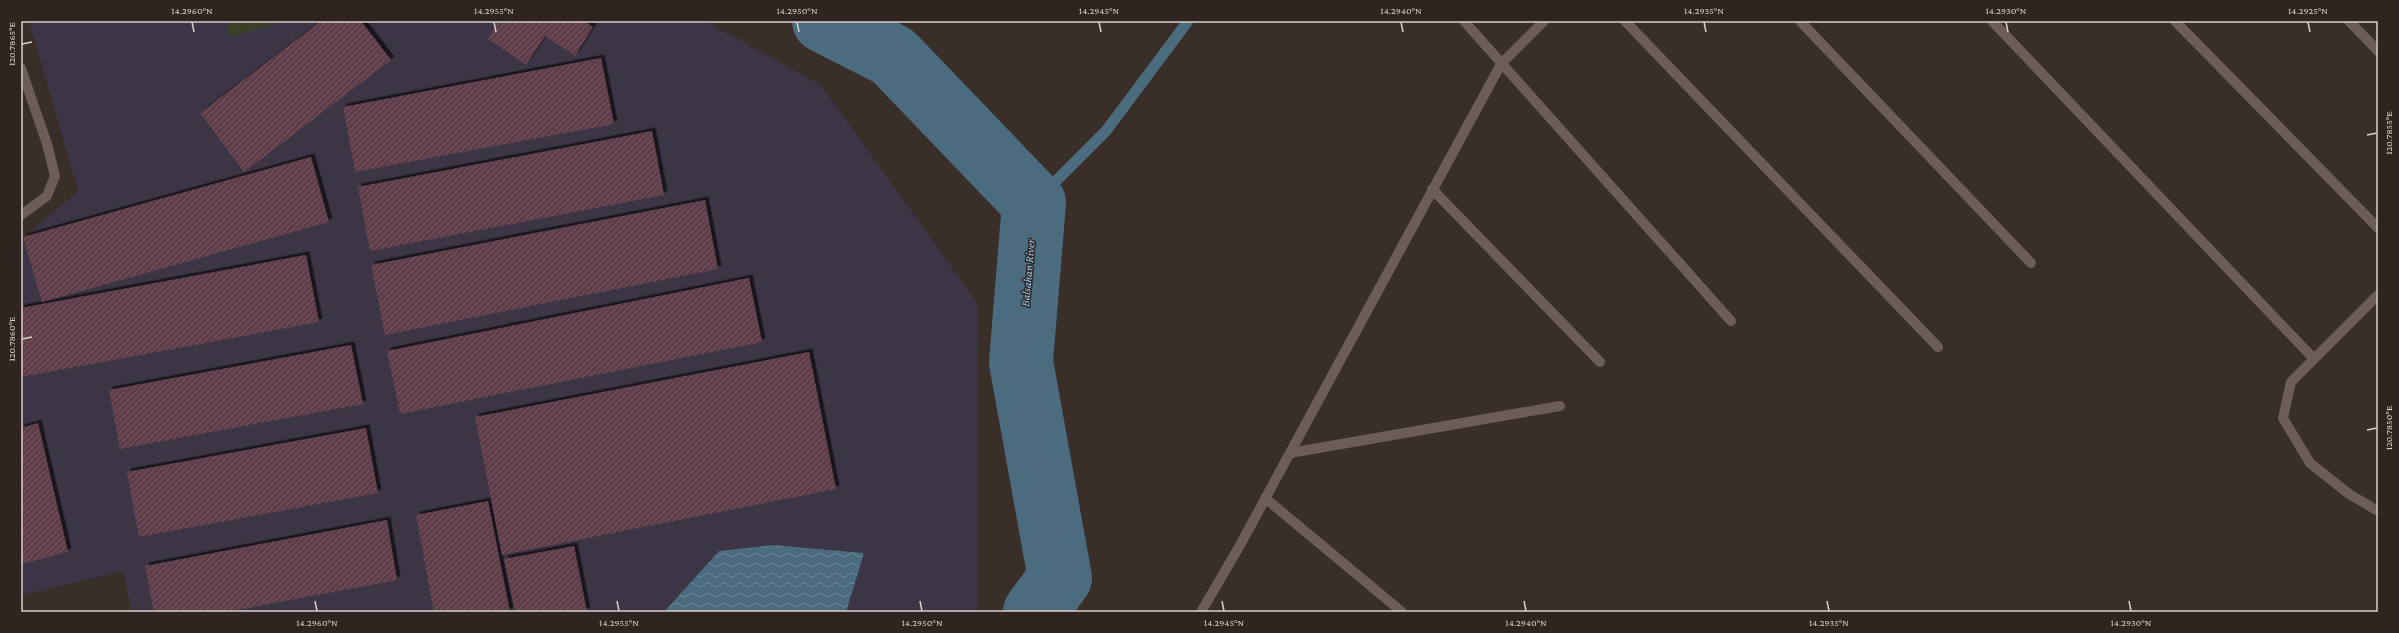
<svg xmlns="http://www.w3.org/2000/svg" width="2399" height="633" font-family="'Crimson Pro',serif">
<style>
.industrial{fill:#3b3546}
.green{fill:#3e3f27}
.water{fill:url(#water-waves)}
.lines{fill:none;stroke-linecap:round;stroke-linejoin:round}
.stream{stroke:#4b6b7f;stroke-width:11}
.river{stroke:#4b6b7f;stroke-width:64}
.building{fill:url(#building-hatch);filter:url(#shadow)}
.minor{stroke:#6d5d59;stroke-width:10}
.ticks{fill:none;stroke:#d8d0cd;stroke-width:1.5}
.labels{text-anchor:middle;stroke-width:3;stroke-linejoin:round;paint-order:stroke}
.water-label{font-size:12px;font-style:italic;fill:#95d0f5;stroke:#2f241f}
.neatline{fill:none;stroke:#d8d0cd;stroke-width:1.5}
.ticks-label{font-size:10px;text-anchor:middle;fill:#d8d0cd}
</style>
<defs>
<pattern id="water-waves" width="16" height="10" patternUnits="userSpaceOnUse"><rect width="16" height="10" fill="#4b6b7f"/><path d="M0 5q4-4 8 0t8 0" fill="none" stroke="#6d8696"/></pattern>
<pattern id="building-hatch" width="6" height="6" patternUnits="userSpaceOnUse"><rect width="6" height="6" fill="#5f3e49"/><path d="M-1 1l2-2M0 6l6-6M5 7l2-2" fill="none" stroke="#755962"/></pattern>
<filter id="shadow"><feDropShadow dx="3.5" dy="-3.5" stdDeviation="0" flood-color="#0009"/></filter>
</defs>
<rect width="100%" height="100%" fill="#392e28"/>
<path class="industrial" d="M29 21H705L821 85 978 304 977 612H131L124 571 21 595V240L78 191Z"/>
<path class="green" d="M226 21H285L230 36Z"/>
<path class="water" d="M773 545 864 553 846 612H664L719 551Z"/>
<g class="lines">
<path class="stream" d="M1034 203 1106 131 1188 21"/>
<path class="river" d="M824 21 893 56 1034 203 1021 362 1060 578 1035 612"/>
</g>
<path class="building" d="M321 21H361L391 60 244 172 200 113Z
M499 21H584L593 27 575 56 545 36 526 65 488 39Z
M601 58 614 124 355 172 343 107Z
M652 131 664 195 370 251 358 187Z
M311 157 329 222 42 302 23 237Z
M705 200 718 269 385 335 371 265Z
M306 255 319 322 21 377V308Z
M749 278 762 342 400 414 387 351Z
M351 345 363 404 120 449 109 390Z
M809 352 836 489 502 555 475 417Z
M38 423 68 552 21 564V428Z
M366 428 378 493 139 537 127 472Z
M488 501 510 612H434L416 515Z
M387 520 397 580 226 612H154L145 566Z
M574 546 587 612H515L504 559Z"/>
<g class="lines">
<path class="minor" d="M1464 21 1731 321
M1625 21 1938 347
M1800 21 2031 263
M1992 21 2314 359
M2175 21 2378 228
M2349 21 2378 51
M21 68 47 144 55 176 47 196 21 215
M1432 189 1600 362
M2378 295 2291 382 2283 418 2310 463 2349 494 2378 511
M1290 453 1560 406
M1265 498 1402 612
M1201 612 1239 547 1501 64 1544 21"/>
</g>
<path class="ticks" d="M192 22 194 32M494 22 496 32M797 22 799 32M1099 22 1101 32M1401 22 1403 32M1704 22 1706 32M2006 22 2008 32M2308 22 2310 32M22 44 32 42M2367 135 2377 133M22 339 32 337M2367 430 2377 428M315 601 317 611M617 601 619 611M920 601 922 611M1222 601 1224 611M1524 601 1526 611M1827 601 1829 611M2129 601 2131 611"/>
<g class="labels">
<g class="water-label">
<text transform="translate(1028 273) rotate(-85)" y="4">Balsahan River</text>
</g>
</g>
<rect width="2399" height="633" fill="none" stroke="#2f241f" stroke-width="44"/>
<rect x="22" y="22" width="2355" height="589" class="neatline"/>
<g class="ticks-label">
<text x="192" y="14">14.2960°N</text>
<text x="494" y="14">14.2955°N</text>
<text x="797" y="14">14.2950°N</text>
<text x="1099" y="14">14.2945°N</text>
<text x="1401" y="14">14.2940°N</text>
<text x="1704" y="14">14.2935°N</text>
<text x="2006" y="14">14.2930°N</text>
<text x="2308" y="14">14.2925°N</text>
<text transform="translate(11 44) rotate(-90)" y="4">120.7865°E</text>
<text transform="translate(2388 133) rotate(-90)" y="4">120.7855°E</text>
<text transform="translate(11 339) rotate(-90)" y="4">120.7860°E</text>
<text transform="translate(2388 428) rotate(-90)" y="4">120.7850°E</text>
<text x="317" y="626">14.2960°N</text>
<text x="619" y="626">14.2955°N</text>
<text x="922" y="626">14.2950°N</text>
<text x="1224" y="626">14.2945°N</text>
<text x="1526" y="626">14.2940°N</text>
<text x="1829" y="626">14.2935°N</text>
<text x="2131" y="626">14.2930°N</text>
</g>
</svg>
